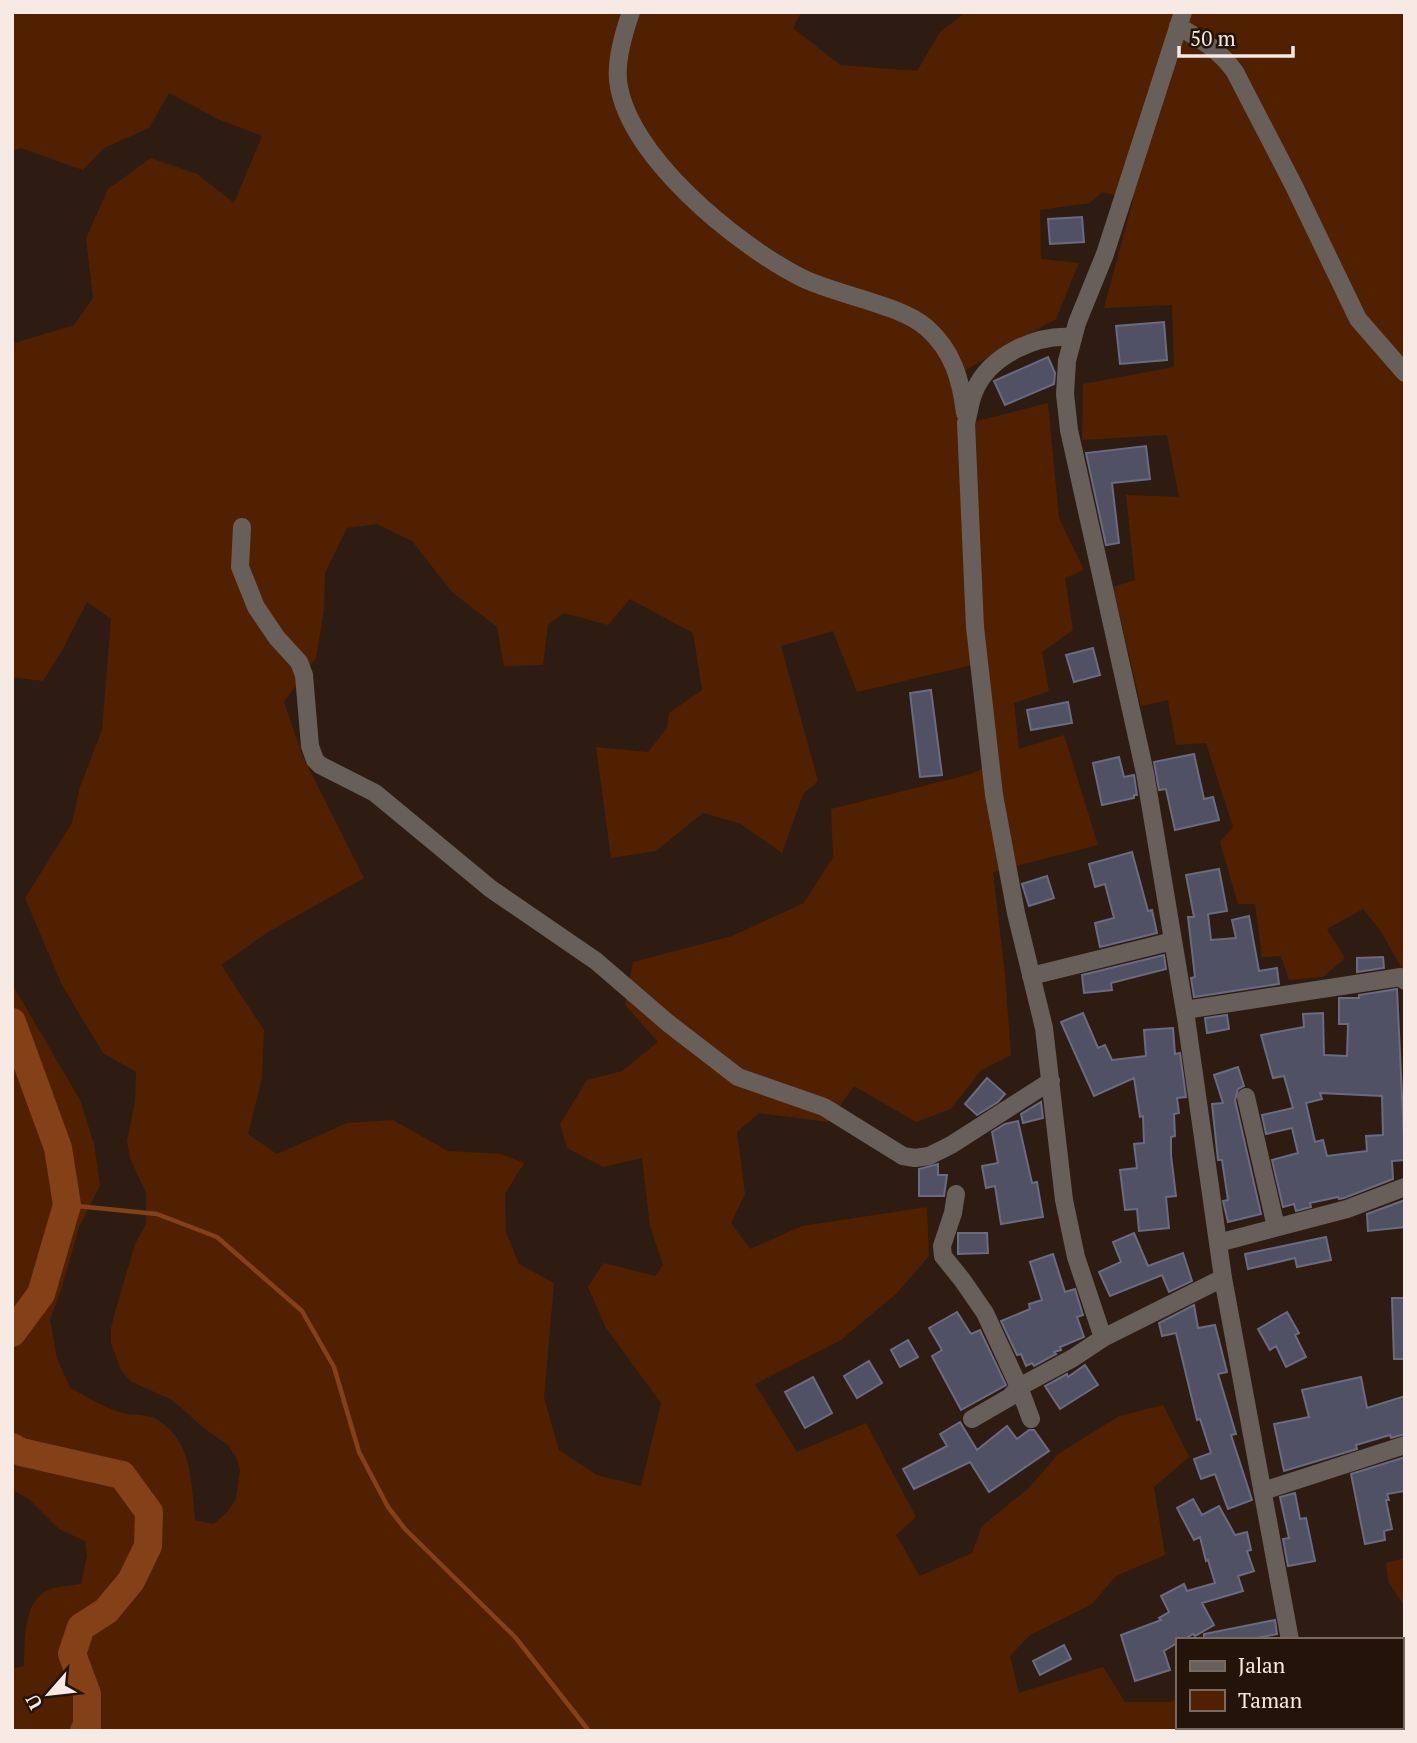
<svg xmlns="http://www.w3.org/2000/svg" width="1417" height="1743" font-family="'PT Serif',serif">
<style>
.green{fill:#512000;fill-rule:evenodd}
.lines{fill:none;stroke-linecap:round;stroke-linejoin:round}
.stream{stroke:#844016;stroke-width:4.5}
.river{stroke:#844016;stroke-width:28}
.building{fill:#515165;stroke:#6a6a80;stroke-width:2;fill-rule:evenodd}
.minor{stroke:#695f5a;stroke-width:18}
</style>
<rect width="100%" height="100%" fill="#2e1c12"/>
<path class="green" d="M12 12H801L793 28 840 65 917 71 940 32 966 12H1405V974L1380 930 1363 909 1327 929 1345 958 1323 977 1289 980 1281 956 1262 957 1255 904H1238L1220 842 1233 827 1206 743 1176 745 1168 700 1141 706 1113 587 1135 580 1126 495 1179 497 1167 435 1082 440 1083 384 1174 367 1172 305 1104 308 1133 200 1102 192 1090 203 1040 210 1041 259 1079 263 1056 319 962 372 974 422 1048 403 1059 518 1084 570 1065 578 1073 630 1042 652 1049 691 1014 703 1019 749 1064 735 1098 845 993 872 1005 975 1011 1055 981 1070 951 1109 916 1122 854 1086 828 1122 759 1113 737 1132 745 1194 731 1223 750 1249 802 1226 927 1207 929 1256 897 1293 841 1340 755 1384 797 1452 866 1423 916 1517 896 1535 920 1576 972 1553 982 1526 1029 1488 1058 1454 1119 1416 1163 1405 1189 1457 1154 1487 1165 1555 1116 1576 1092 1604 1030 1635 1010 1656 1019 1693 1103 1667 1125 1702H1169L1177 1699V1727H1194L1196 1731H12V1669L24 1666C25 1639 22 1598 53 1588 62 1586 72 1585 81 1584L87 1556 85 1541 59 1529 29 1499 12 1490V984L80 1100 94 1144 100 1185 79 1227 62 1287 50 1320 57 1358 70 1388C86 1396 102 1407 119 1412 130 1416 145 1413 156 1419 193 1440 191 1483 195 1520L214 1524 228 1511 236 1499 240 1470 236 1457 228 1445 205 1429 172 1400 130 1381 121 1370 111 1343V1328L115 1312 135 1244 146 1224V1193L130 1158 127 1141 135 1101 136 1072 103 1053 62 985 25 898 72 823 80 787 102 730 111 619 87 602 64 647 43 681 12 677V344L74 325 93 298 86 238 108 189 151 158 197 174 234 203 262 136 220 120 169 93 149 128 104 148 83 170 21 148 12 151ZM377 524 412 541 452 592 497 627 504 666 543 665 548 624 564 613 608 625 630 599 693 633 702 690 669 713 667 728 648 752 596 747 611 858 656 851 703 813 741 824 782 853 803 794 818 781 781 646 833 631 857 692 972 665 991 764 971 774 831 809 833 857 804 903 732 936 633 962 625 1005 658 1042 622 1071 587 1080 560 1124 567 1148 603 1167 642 1158 650 1226 663 1265 655 1276 604 1263 588 1287 606 1328 661 1403 641 1486 597 1475 559 1450 544 1398 554 1283 519 1264 506 1232 505 1194 524 1163 501 1154 448 1151 393 1120 347 1123 277 1154 248 1134 262 1078 264 1030 221 965 268 932 364 878 303 757 284 702 316 658 324 609 325 573 347 528Z
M1405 1558V1607L1388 1581 1386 1563Z"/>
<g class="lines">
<path class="stream" d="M67 1205 157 1214 217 1237 302 1311 334 1367 359 1452 388 1507 405 1529 515 1637 589 1731"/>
<path class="river" d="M12 1022 58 1148 67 1205 41 1294 12 1333
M12 1447 21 1452 122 1475 149 1512 148 1546 131 1581 106 1611 81 1627 72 1654 87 1694V1728L84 1731"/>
</g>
<path class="building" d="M1082 217 1084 242 1050 244 1048 219Z
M1164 322 1167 360 1120 364 1116 326Z
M1048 357 1055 373 1054 384 1005 405 994 381Z
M1146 446 1150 479 1112 483 1119 543 1106 545 1086 453Z
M1093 648 1100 675 1074 682 1066 655Z
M931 690 942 775 920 777 910 693Z
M1068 702 1072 723 1031 730 1027 710Z
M1194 754 1204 799 1213 797 1219 820 1175 830 1166 789 1159 790 1154 762Z
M1119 757 1124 777 1134 775 1137 795H1134V798L1102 805 1093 763Z
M1132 852 1148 911 1152 910 1157 933 1100 947 1095 923 1114 918 1105 884 1095 887 1089 864Z
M1219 869 1227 911 1208 914 1211 940 1236 938 1232 920 1249 916 1259 971 1277 968 1279 984 1194 997 1191 978 1195 977 1188 917H1194L1186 875Z
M1047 876 1054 898 1029 906 1022 884Z
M1164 955 1166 969 1111 983 1112 990 1084 993 1082 975Z
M1383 957 1384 968 1357 972V958Z
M1397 989 1405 1160 1392 1161 1393 1179 1344 1198 1339 1199 1338 1197 1310 1203 1311 1207 1296 1211 1294 1204 1283 1207 1272 1160 1298 1153 1292 1128 1266 1134 1262 1115 1293 1108 1284 1076 1273 1078 1261 1035 1304 1027 1303 1014 1323 1013 1324 1055 1347 1056 1348 1024H1339V998H1359V995ZM1320 1093 1382 1096 1383 1135 1366 1136 1367 1151 1327 1156 1323 1140 1315 1142 1306 1103 1322 1099Z
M1083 1013 1098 1048 1105 1045 1112 1060 1146 1056 1144 1030 1173 1028 1175 1054 1180 1053 1186 1097 1177 1098 1179 1113 1174 1114 1175 1136 1171 1137V1155L1176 1196 1166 1197 1169 1228 1139 1231 1137 1209 1125 1210 1120 1170 1137 1168 1134 1144 1144 1143 1143 1116 1140 1117 1134 1078 1094 1096 1061 1022Z
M1227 1015 1229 1029 1207 1033 1205 1018Z
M1238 1067 1244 1086 1238 1089 1235 1100 1261 1214 1228 1222 1223 1201 1228 1200 1222 1160H1218L1212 1104 1223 1103 1214 1075Z
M987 1078 1005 1094 998 1102 977 1115 965 1104Z
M1041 1102 1043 1118 1023 1123 1021 1114Z
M1018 1121 1032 1183 1037 1182 1043 1217 1001 1224 995 1186 986 1188 982 1166 998 1163 992 1132 1005 1124Z
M938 1164V1175H947L944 1196H919V1169Z
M1405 1200V1227L1368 1231 1367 1214Z
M958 1233H987L988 1253 958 1254Z
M1134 1233 1148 1266 1183 1253 1192 1281 1169 1292 1162 1275 1110 1296 1099 1272 1121 1262 1113 1242Z
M1326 1237 1331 1260 1297 1267 1295 1258 1248 1269 1245 1254Z
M1053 1254 1065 1292 1075 1289 1083 1315 1077 1317 1084 1337 1060 1347 1061 1350 1054 1352 1056 1354 1034 1366 1032 1363 1026 1366 1021 1354 1017 1355 1001 1321 1030 1309 1029 1304 1042 1300 1030 1262Z
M1392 1298H1405V1359H1394Z
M1194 1305 1198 1328 1215 1325 1227 1372 1218 1374 1236 1434 1231 1435 1252 1500 1228 1509 1215 1474 1201 1479 1194 1459 1211 1453 1200 1419 1197 1420 1176 1333 1162 1336 1159 1323Z
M957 1312 971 1334 980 1330 1006 1385 961 1410 932 1356 942 1350 929 1328Z
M1287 1312 1299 1333 1295 1335 1306 1357 1286 1367 1276 1346 1270 1350 1258 1329Z
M908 1340 918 1357 900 1367 891 1350Z
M869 1361 882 1383 857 1398 844 1376Z
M1085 1365 1098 1385 1060 1409 1045 1386 1067 1374 1068 1377Z
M813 1377 832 1413 805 1428 785 1392Z
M1361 1377 1367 1408 1405 1396V1434L1391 1438 1390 1435 1356 1445 1357 1449 1284 1471 1274 1424 1309 1417 1302 1390Z
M960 1422 977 1450 1007 1426 1017 1439 1029 1430H1034L1049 1451 989 1492 970 1462 914 1489 903 1469 947 1446 940 1434Z
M1405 1457V1491L1387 1494 1389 1500H1386L1392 1529 1384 1531 1385 1540 1365 1544 1351 1474Z
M1295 1493 1300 1519 1306 1518 1315 1561 1288 1566 1283 1539 1289 1538 1280 1497Z
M1193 1499 1202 1515 1219 1506 1235 1535 1247 1532 1251 1550 1247 1551 1254 1571 1238 1576 1243 1591 1202 1603 1214 1625 1195 1636 1193 1634 1183 1640H1177V1643L1164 1651 1170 1670 1135 1681 1121 1635 1161 1620 1159 1618 1169 1612 1161 1596 1184 1584 1187 1591 1215 1583 1208 1560 1206 1561 1200 1537 1194 1540 1177 1508Z
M1275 1620 1277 1634 1247 1640H1204V1634Z
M1064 1645 1071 1659 1040 1675 1033 1661Z"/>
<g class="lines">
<path class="minor" d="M631 12C624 32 616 58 618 80 626 155 736 244 800 277 835 295 900 304 927 328 953 351 961 380 965 413
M1183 12 1105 254 1077 323 1067 361 1065 394 1069 430 1145 773 1186 1018 1223 1278 1290 1640
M1178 26C1200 39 1220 50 1235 72L1293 184 1358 319 1405 373
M1073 337C1037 334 989 355 974 392 970 401 969 413 966 423L975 627 994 795 1016 913 1044 1028 1064 1200 1076 1257 1103 1338
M242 527 240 567 256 607 277 638 299 662 304 675 310 746 315 760 320 765 375 793 491 889 596 961 668 1023 738 1077 824 1107 903 1156 915 1158 929 1156 951 1145 1051 1081
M1031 976 1173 941
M1185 1010 1401 977 1405 981
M1246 1097 1276 1227
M956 1194 953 1213 942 1246 943 1256 963 1281 985 1313 1019 1387 1031 1419
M1218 1243 1347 1209 1405 1187
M972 1419 1010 1397 1019 1387 1073 1358 1103 1338 1223 1278
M1263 1491 1405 1445
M1313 1727 1315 1731"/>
</g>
<rect width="1417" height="1743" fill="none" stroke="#f7eae4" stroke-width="28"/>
<rect x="1176" y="1638" width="228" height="91" fill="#241309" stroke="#786961" stroke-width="2"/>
<rect x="1190" y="1661" width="35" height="10" fill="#695f5a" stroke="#786961" stroke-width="2"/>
<text x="1238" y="1673" font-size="21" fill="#f7eae4">Jalan</text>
<rect x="1190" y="1690" width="35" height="21" fill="#512000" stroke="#786961" stroke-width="2"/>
<text x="1238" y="1708" font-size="21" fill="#f7eae4">Taman</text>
<g transform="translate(49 1694) rotate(242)" stroke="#241309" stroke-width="5" paint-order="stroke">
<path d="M0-5L12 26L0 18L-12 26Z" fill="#f7eae4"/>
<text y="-10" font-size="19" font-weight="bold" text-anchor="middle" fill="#f7eae4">U</text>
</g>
<path d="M1179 46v10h114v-10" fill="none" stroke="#f7eae4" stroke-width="3.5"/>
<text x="1190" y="46" font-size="21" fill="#f7eae4" stroke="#241309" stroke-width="5" paint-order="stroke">50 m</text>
</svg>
